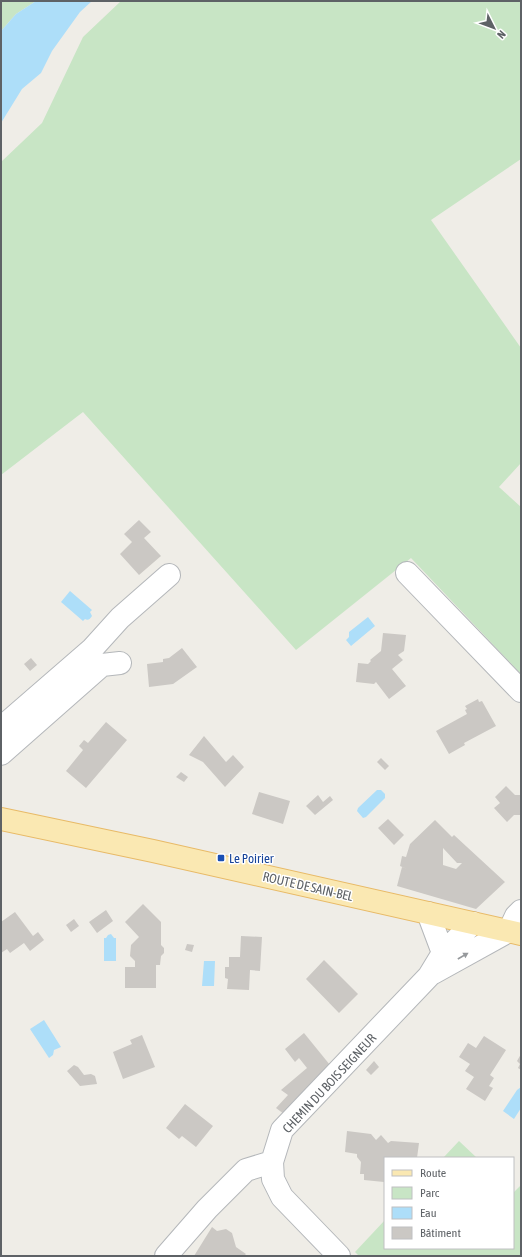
<svg xmlns="http://www.w3.org/2000/svg" width="522" height="1257" font-family="'Asap Condensed',sans-serif">
<style>
.green{fill:#c8e5c5}
.water{fill:#addef9}
.building{fill:#cbc8c4;fill-rule:evenodd}
.lines{fill:none;stroke-linecap:round;stroke-linejoin:round}
.minor-casing{stroke:#b4b7ba;stroke-width:24}
.major-casing{stroke:#e8ba67;stroke-width:24}
.minor{stroke:#fff;stroke-width:22}
.major{stroke:#fae8b2;stroke-width:22}
.oneway{fill:#96999c}
.transit-dot{fill:#1a4fb4;stroke:#fff;stroke-width:1.5}
.labels{text-anchor:middle;stroke-width:3;stroke-linejoin:round;paint-order:stroke}
.transit-label{font-size:13px;fill:#164399;stroke:#fff;text-anchor:start}
.street-label{font-size:13px;fill:#5e6266;stroke:#fff}
</style>
<rect width="100%" height="100%" fill="#efede7"/>
<path class="green" d="M1 1H36L16 14 1 31Z
M121 1H521V159L431 220 521 348V463L499 487 521 507V674L411 558 296 650 83 412 1 475V162L42 123 83 37Z
M459 1141 477 1158H443Z
M521 1185V1256H359L355 1252 385 1220V1248H513V1191L514 1192Z"/>
<path class="water" d="M36 1H92L80 12 52 51 41 73 22 89 1 123V31L16 14Z
M70 591 92 610 90 612 92 616C90 619 88 621 85 619L83 621 61 602Z
M368 617 375 626 351 646 346 640 349 637V632Z
M377 790H381L385 794V798L366 817 363 818 357 811 358 808Z
M111 934 114 938H116V961H104V938H106L108 935Z
M204 961H215L214 986H202Z
M44 1020 61 1047 54 1050 53 1055 49 1058 30 1029Z
M521 1087V1108L514 1119 503 1111 517 1090Z"/>
<path class="building" d="M139 520 151 532 144 538 161 556 139 575 120 554 132 542 124 534Z
M383 633 406 635 404 651 398 655 403 660 392 669 406 686 389 699 376 682 374 684 356 682 358 663 368 664 371 661 370 660 381 651Z
M182 648 197 667 173 684 149 687 147 664 163 662V659L169 658Z
M31 658 37 665 30 671 24 664Z
M478 699 479 702 482 701 496 726 464 743 465 745 449 754 436 731 467 714 465 710 467 709 465 706Z
M106 722 127 740 86 788 66 771 83 750 79 746 84 740 88 743Z
M204 736 226 762 233 755 244 767 225 787 203 762 189 755Z
M381 758 389 766 385 770 377 762Z
M181 772 188 777 184 782 176 777Z
M506 786 515 795H521V815H514L507 822 494 808 500 803 495 797Z
M259 792 290 801 283 824 252 814Z
M318 795 323 802 330 796 333 800 315 815 306 806Z
M388 819 404 835 394 845 378 828Z
M435 820 452 837 454 835 505 882 476 909 397 886 402 867 407 869 400 866 402 856 406 857 410 844ZM443 848 457 863H462L456 869 443 865Z
M143 904 161 922V945L164 948V953L161 956 160 965H156V988H125V967H135V961L130 956 131 945 139 937 125 922Z
M106 910 113 921 97 933 89 922Z
M15 912 33 936 38 932 44 940 30 951 24 943 10 953 7 949 1 953V922Z
M74 919 79 926 71 932 66 925Z
M241 936 262 937 260 971 250 970 249 990 227 989 228 979 225 978V967H229V957H240Z
M187 944 194 945 192 952 185 950Z
M324 960 358 994 339 1013 306 979Z
M304 1033 330 1065 284 1114 276 1108 288 1095 281 1090 307 1068 299 1058 295 1062 285 1049Z
M142 1035 155 1067 123 1079 113 1052 132 1044 130 1040Z
M484 1036 506 1050 490 1075 494 1078 489 1086 493 1088 485 1101 466 1089 474 1077 465 1071 470 1064 459 1057 468 1043 476 1048Z
M521 1054V1070L518 1068 520 1064 517 1061Z
M374 1061 379 1067 371 1075 366 1070Z
M74 1065 78 1067 84 1075 91 1074 95 1076 97 1084 80 1086 67 1071Z
M185 1104 213 1126 196 1147 182 1136 179 1139 166 1128Z
M347 1131 371 1134 376 1140 381 1135 388 1143 391 1141 419 1143 417 1158H385L384 1182 364 1180V1174H360L361 1162 357 1157V1154L345 1152Z
M212 1227 217 1231 226 1229 232 1233 236 1247 246 1254 244 1256H194Z"/>
<g class="lines">
<defs>
<path id="minor" d="M407 573 521 691
M1 728 92 649 120 618 169 575
M1 754 102 665 120 663
M428 913 443 953
M433 973 509 931 516 916 521 911
M166 1256 207 1209 246 1170 272 1162
M339 1256 282 1197 273 1179 272 1162 282 1130 429 976 443 953 473 923"/>
<path id="major" d="M1 819 153 851 521 934"/>
</defs>
<use href="#minor" class="minor-casing"/>
<use href="#major" class="major-casing"/>
<use href="#minor" class="minor"/>
<use href="#major" class="major"/>
</g>
<defs><path id="oneway-solid" d="M-6-.8H1V-3.2L6.5 0L1 3.2V.8H-6Z"/></defs>
<use class="oneway" href="#oneway-solid" transform="translate(463 956) rotate(-30)"/>
<rect class="transit-dot" x="217" y="854" width="8" height="8" rx="2"/>
<g class="labels">
<g class="transit-label">
<text x="229" y="863">Le Poirier</text>
</g>
<g class="street-label">
<text transform="translate(308 886) rotate(13)" y="5">ROUTE DE SAIN-BEL</text>
<text transform="translate(329 1083) rotate(-47)" y="5">CHEMIN DU BOIS SEIGNEUR</text>
</g>
</g>
<rect width="522" height="1257" fill="none" stroke="#5e6266" stroke-width="4"/>
<rect x="384" y="1157" width="130" height="92" fill="#ffffff" stroke="#bfc0c2"/>
<rect x="392" y="1170" width="20" height="6" fill="#fae8b2" stroke="#bfc0c2"/>
<text x="420" y="1177" font-size="12" fill="#5e6266">Route</text>
<rect x="392" y="1187" width="20" height="12" fill="#c8e5c5" stroke="#bfc0c2"/>
<text x="420" y="1197" font-size="12" fill="#5e6266">Parc</text>
<rect x="392" y="1207" width="20" height="12" fill="#addef9" stroke="#bfc0c2"/>
<text x="420" y="1217" font-size="12" fill="#5e6266">Eau</text>
<rect x="392" y="1227" width="20" height="12" fill="#cbc8c4" stroke="#bfc0c2"/>
<text x="420" y="1237" font-size="12" fill="#5e6266">Bâtiment</text>
<g transform="translate(494 28) rotate(132)" stroke="#ffffff" stroke-width="3" paint-order="stroke">
<path d="M0-3L7 15L0 10L-7 15Z" fill="#5e6266"/>
<text y="-6" font-size="11" font-weight="bold" text-anchor="middle" fill="#5e6266">N</text>
</g>
</svg>
